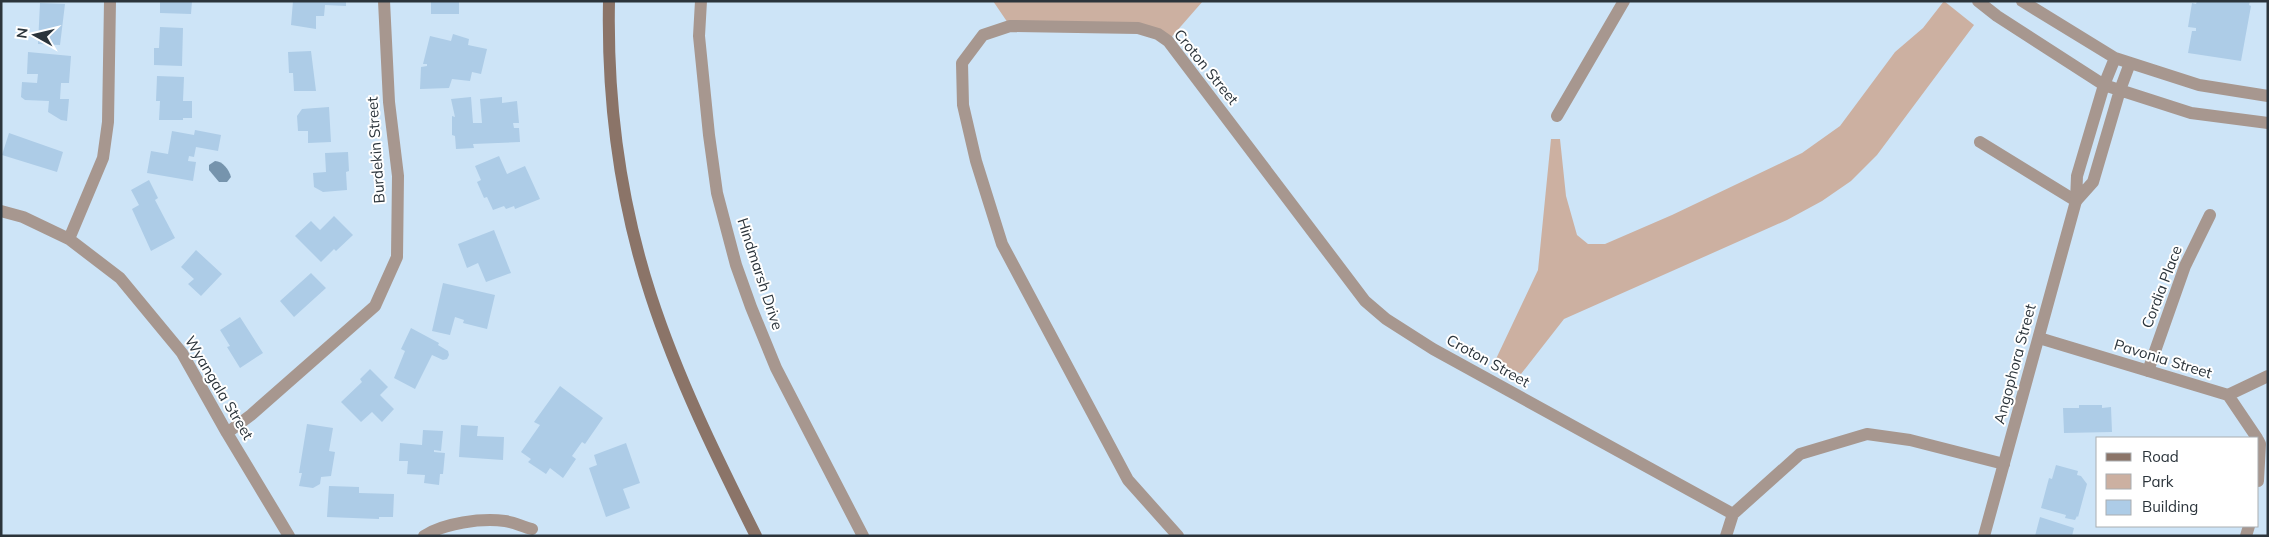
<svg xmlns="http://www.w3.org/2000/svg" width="2269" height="537" font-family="Mulish,sans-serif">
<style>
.green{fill:#ccb0a1}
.water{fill:#7694ad}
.building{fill:#adcce7}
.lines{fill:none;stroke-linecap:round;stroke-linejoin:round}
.minor{stroke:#a7978f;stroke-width:12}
.tertiary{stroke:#a7978f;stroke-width:12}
.secondary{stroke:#8b7468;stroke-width:12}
.labels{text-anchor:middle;stroke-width:4;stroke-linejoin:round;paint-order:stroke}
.street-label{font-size:15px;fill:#2b343b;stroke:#fff}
</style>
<rect width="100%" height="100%" fill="#cde4f7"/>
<path class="green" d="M993 1H1203L1168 41 1158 34 1010 26Z
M1944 1 1974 25 1877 155 1851 181 1822 201 1787 220 1564 319 1521 374 1495 361 1538 270 1551 139H1560L1566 196 1577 235 1588 244H1605L1672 215 1802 153 1840 126 1895 52 1923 28Z"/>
<path class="water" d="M215 161C223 161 229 170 231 177L227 182H219L209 170V165Z"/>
<path class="building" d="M160 1H192L191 14 160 13Z
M293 1H346V6L325 5 324 16H316V29L291 25Z
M431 1H459V14H431Z
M2197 1H2250L2249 5 2251 6 2241 61 2188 53 2192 31H2196V28L2188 27 2192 3 2196 4Z
M40 3 65 4 60 45 38 44Z
M160 27 183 28 182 66 154 65V48H159Z
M453 34 469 39 468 45 487 49 481 74 472 72 470 81 452 79 449 88 420 89 421 67 427 66V64H423L430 36 451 41Z
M311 51 316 91H294L293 73H289L288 52Z
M28 52 71 56 69 83H61L60 99H69L67 121 61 120 48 112 49 101 25 100 21 97 22 82 37 83 38 74H27Z
M157 76 184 77 183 101H192V118H183V120H159L160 101H156Z
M471 97 473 123H482L480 99 502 97V103L517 101 519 123H513L514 128H519L520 142 473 144 474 148 456 149 455 136 452 135V116L455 117 451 99Z
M329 107 331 142 308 143V131H298L297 116 302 109Z
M195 130 221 135 218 151 196 147 194 157 189 156 188 161 196 162 193 181 147 173 151 151 168 154 172 131 194 135Z
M9 133 63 152 57 172 2 155Z
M348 152 349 171 346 172 347 190 323 192 314 187 313 173 326 172 325 153Z
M499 156 507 174 525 166 540 199 515 209 514 206 506 209 504 206 493 210 487 197 484 198 477 182 481 180 475 166Z
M149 180 158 198 155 200 175 238 151 251 132 209 139 205 131 190Z
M334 216 353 235 336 251 334 249 321 262 295 236 311 221 320 230Z
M494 230 511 273 486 282 478 263 467 268 458 244Z
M196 250 222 274 201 296 188 284 194 279 181 267Z
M311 273 326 288 294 317 280 301Z
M443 283 495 295 487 329 463 323 464 320 455 317 450 335 432 331Z
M240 317 263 353 240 368 227 347 230 346 220 330Z
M411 328 439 343 438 345 448 351 449 355 447 359 443 360 432 355 415 389 394 378 405 351 401 349Z
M370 369 388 387 380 395 394 409 382 422 372 412 361 422 341 402 362 382 360 379Z
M560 386 603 418 585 444 582 442 572 456 576 459 563 478 550 468 546 474 528 462 531 459 521 452 540 425 534 422Z
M2079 405H2102V408L2111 407 2112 432 2064 433 2063 408H2079Z
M307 424 333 428 329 451 335 452 331 476 321 477 320 484 313 488 299 486 302 473H299Z
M461 425 478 426 477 436 504 437 503 460 459 457Z
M423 430 443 431 441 451 434 450V452L445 453 443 474H440L439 485 424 483 425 475 407 474 408 461H399L400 443 422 445Z
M626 443 640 483 623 489 630 508 606 517 589 468 597 465 594 455Z
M2056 465 2078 471 2077 475 2081 476 2087 484 2078 517 2077 516 2075 520 2065 518 2066 515 2041 508 2049 478 2052 479Z
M329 486 359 487V493L394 494 393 517H379V519L327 517Z
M2040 517 2074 528 2072 536H2035Z"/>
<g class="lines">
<path class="minor" d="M701 1 699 36 709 135 717 193 736 265 751 307 776 368 863 536
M1557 116 1624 1
M1980 142 2076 201
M1 211 23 217 69 239 120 278 182 353 227 433 289 536
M69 239 103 158 108 122 110 1
M2039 338 2228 395 2257 438
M2148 371 2185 266 2210 215
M2228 395 2268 376
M227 433 251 415 375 306 397 257 398 176 389 102 384 1
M2258 440 2260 444 2258 481
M424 536C444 523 481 518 505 521 514 522 523 527 532 529
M1178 536 1128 480 1002 244 976 161 963 105 962 63 983 35 1010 26 1138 28 1158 34 1168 41 1365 301 1386 319 1433 349 1733 514
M1726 536 1733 514 1800 454 1867 434 1910 440 2004 464
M2246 536 2249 526"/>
<path class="tertiary" d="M1978 1 1997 16 2104 85 2191 113 2268 123
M2022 1 2115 58 2199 85 2268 96
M2076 201 2093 182 2120 90 2130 63
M1984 536 2076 201 2077 176 2104 85 2115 58"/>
<path class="secondary" d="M609 1C607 101 620 201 651 296 678 379 717 458 756 536"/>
</g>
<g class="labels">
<g class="street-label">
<text transform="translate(1206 67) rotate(51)" y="5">Croton Street</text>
<text transform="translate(376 150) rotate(-94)" y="5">Burdekin Street</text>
<text transform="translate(760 274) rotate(72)" y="5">Hindmarsh Drive</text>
<text transform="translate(2162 287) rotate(-69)" y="5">Cordia Place</text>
<text transform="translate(2163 359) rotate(17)" y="5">Pavonia Street</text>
<text transform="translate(1488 361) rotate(29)" y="5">Croton Street</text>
<text transform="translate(2015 364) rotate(-75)" y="5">Angophora Street</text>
<text transform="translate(219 388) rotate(59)" y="5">Wyangala Street</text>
</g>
</g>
<rect width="2269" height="537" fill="none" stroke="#2b343b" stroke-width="5"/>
<rect x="2096" y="437" width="162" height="90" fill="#ffffff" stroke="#aaaeb1"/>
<rect x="2106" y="453" width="25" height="8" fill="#8b7468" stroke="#aaaeb1"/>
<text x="2142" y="462" font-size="15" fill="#2b343b">Road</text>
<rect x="2106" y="474" width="25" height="15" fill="#ccb0a1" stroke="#aaaeb1"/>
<text x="2142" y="487" font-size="15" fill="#2b343b">Park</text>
<rect x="2106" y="500" width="25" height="15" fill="#adcce7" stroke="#aaaeb1"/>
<text x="2142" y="512" font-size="15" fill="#2b343b">Building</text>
<g transform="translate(35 35) rotate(278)" stroke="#ffffff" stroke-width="4" paint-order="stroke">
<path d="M0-4L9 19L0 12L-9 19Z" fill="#2b343b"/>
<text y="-8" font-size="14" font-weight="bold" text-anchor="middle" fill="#2b343b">N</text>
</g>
</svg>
